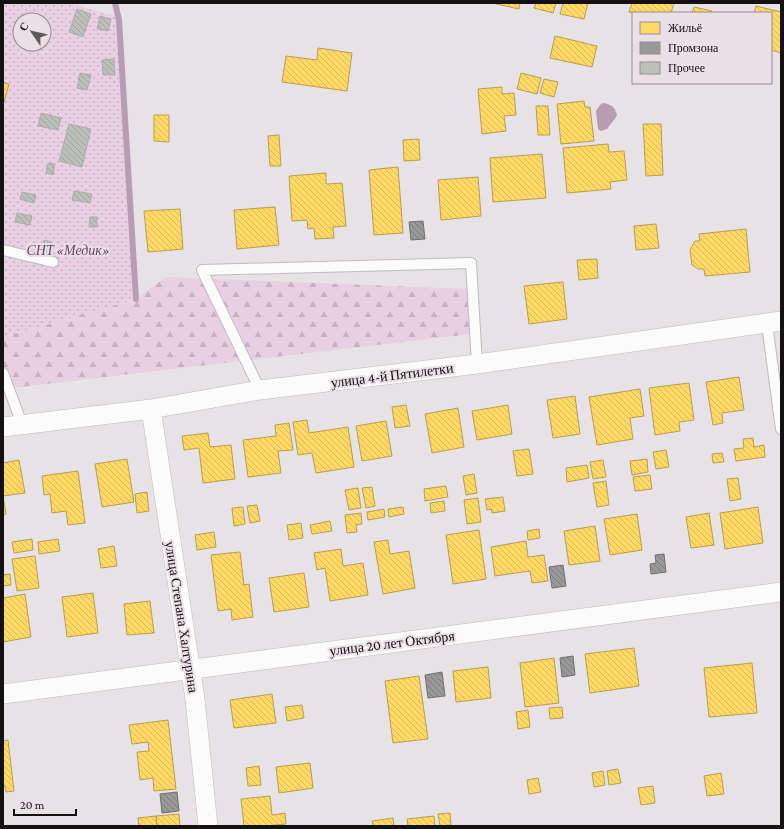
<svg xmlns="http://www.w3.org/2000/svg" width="784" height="829" font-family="'Crimson Pro',serif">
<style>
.forest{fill:url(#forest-firs)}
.garden{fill:url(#garden-dots);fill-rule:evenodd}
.water{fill:#b89cb1}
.homes{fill:url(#homes-back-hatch);stroke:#b89d4d}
.industry{fill:url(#industry-back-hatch);stroke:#717071}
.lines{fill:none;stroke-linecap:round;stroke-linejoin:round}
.stream{stroke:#b89cb1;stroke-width:6}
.building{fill:url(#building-back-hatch);stroke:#adacac}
.service-casing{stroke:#bebbbd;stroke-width:12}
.minor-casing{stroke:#bebbbd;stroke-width:20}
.service{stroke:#fbfbfb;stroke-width:10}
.minor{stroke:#fbfbfb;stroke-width:19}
.labels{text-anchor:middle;stroke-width:4;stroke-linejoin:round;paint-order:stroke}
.park-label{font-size:14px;font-style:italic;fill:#703d66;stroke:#e9e0e6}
.street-label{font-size:14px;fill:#141113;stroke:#e9e0e6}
</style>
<defs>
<pattern id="forest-firs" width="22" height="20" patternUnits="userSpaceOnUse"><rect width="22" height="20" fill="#e8d0e2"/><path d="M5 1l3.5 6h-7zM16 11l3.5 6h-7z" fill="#c6b2c1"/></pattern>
<pattern id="garden-dots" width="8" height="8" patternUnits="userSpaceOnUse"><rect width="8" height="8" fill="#e8d0e2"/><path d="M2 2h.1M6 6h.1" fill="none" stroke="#c6b2c1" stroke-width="1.8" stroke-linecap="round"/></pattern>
<pattern id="homes-back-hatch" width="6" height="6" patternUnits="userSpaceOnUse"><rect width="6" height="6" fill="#ffd966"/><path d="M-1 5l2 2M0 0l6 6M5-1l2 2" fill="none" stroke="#dab958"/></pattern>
<pattern id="industry-back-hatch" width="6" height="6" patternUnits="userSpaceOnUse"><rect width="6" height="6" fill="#999"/><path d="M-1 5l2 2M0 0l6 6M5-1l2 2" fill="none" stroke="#7c7b7c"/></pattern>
<pattern id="building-back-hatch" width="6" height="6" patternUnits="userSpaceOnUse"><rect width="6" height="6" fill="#bcbfba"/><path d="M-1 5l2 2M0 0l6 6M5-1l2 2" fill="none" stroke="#a1a39f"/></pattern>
</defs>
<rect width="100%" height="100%" fill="#e7e2e5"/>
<path class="forest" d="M166 277 467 289 471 334 3 389V337L136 299Z"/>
<path class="garden" d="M3 3H68L119 17 136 299 3 337ZM20 20H44V44H20Z"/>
<path class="water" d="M603 103C611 104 615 107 617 115 615 120 610 124 607 129L601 131 598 129 596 111 600 105Z"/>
<path class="homes" d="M492 3H520L519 9Z
M536 3H556L553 13 534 8Z
M563 3H588L584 19 560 14Z
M632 3H674L671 13H635L629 12Z
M756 6 781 12V53L771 50V13H754Z
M694 7 712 11 711 13H692Z
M555 36 597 46 592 67 550 58Z
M318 48 352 53 347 91 282 82 286 56 317 60Z
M521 73 541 78 537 94 517 89Z
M544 79 558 82 554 97 540 93Z
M3 82 9 84 4 102 3 101Z
M502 87V94L514 93 516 115 504 116 506 131 482 134 478 89Z
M584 101 585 107H590L594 141 561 144 557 104Z
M536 106H548L550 135H538Z
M154 115H169V142L154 141Z
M643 124H661L663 175 646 176Z
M279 135 281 166H270L268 136Z
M419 139 420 160 404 161 403 140Z
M608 144 609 152 624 151 627 180 610 182 611 189 567 193 563 148Z
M542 154 546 198 493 202 490 158Z
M398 167 403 233 374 235 369 170Z
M326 173V184L342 183 346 226 333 227 334 238 315 239 314 228 308 229 307 220 292 221 289 176Z
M478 177 481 216 441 220 438 180Z
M275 207 279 245 237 249 234 210Z
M180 209 183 249 148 252 144 211Z
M656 224 659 248 636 250 634 226Z
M746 229 750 272 705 276 704 269H698L692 265 690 250 695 241H700L699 234Z
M597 259 598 278 579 280 577 260Z
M563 282 567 319 529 324 524 286Z
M739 377 744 410 722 413 723 423 713 425 706 382Z
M689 383 694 420 679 422 680 431 655 435 649 388Z
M640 389 644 416 630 418 633 439 597 445 589 397Z
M575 396 580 434 553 438 547 400Z
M406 405 410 426 395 428 392 407Z
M508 405 512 434 477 440 472 411Z
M458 408 464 447 432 453 425 414Z
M307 420 309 433 348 427 354 467 316 473 312 453 298 455 293 422Z
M386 421 392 456 362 461 356 426Z
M289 423 293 450 278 451 281 473 248 477 243 440 276 436 275 425Z
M208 433 210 447 231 445 235 479 203 483 199 448 184 450 182 436Z
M753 438 754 447 764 445 765 457 736 461 734 449 744 448 743 439Z
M529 449 533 474 517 476 513 451Z
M666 450 669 467 656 469 653 452Z
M722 453 724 462 713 463 712 454Z
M127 459 134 502 102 507 95 464Z
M647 459 648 472 632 475 630 461Z
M19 460 25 493 3 496 6 514 3 515V463Z
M603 460 606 477 593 479 590 462Z
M587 465 589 478 567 482 566 468Z
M78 471 85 523 68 525 66 511 52 513 50 494 44 495 42 476Z
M474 474 477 493 466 495 463 476Z
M650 475 652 489 635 491 633 477Z
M738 478 741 499 730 501 727 479Z
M606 481 609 505 597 507 593 483Z
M446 486 448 497 425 501 424 489Z
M372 487 375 506 366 508 362 488Z
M358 488 361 508 349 510 345 490Z
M147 492 149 511 137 513 135 494Z
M503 497 505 511 492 513 491 509 487 510 485 499Z
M478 498 481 522 467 524 464 500Z
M444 501 445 511 431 513 430 503Z
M257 505 260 521 250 523 247 506Z
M243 507 245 524 234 526 232 508Z
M403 507 404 514 389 517 388 509Z
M758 507 763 543 725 549 720 513Z
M384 509 385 517 368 520 367 512Z
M361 513 362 524 356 525 357 532 347 533 345 515Z
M709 513 714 545 691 548 686 517Z
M637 514 642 550 610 555 604 519Z
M330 521 332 531 312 534 310 525Z
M301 523 303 538 289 540 287 525Z
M595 526 600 561 569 565 564 531Z
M539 529 540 538 528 540 527 531Z
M479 530 486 579 453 584 446 535Z
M214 532 216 547 197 550 195 535Z
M32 539 33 550 14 553 12 542Z
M58 539 60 551 39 554 38 542Z
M388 540 390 554 409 551 415 588 383 594 374 542Z
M526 541 528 557 544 555 548 581 532 583 530 571 495 576 491 547Z
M114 546 117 566 101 568 98 549Z
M341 549 343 566 363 563 368 595 330 601 325 568 317 570 314 553Z
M240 552 244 585 249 584 253 617 232 620 231 609 218 611 211 555Z
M35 556 39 588 17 591 12 559Z
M304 573 309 607 274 612 269 578Z
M10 574 11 585 3 586V575Z
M93 593 98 633 67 637 62 597Z
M25 594 31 637 3 642V598Z
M150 601 154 633 127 635 124 604Z
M634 648 639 686 590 693 585 654Z
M554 658 559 703 525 707 520 663Z
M752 663 757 713 709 717 704 668Z
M488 667 491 698 456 702 453 671Z
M419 676 428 739 393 743 385 681Z
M272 694 276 723 234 728 230 700Z
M302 705 304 718 287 721 285 707Z
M562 707 563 718 550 719 549 708Z
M528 710 530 727 518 729 516 712Z
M168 720 176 789 154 791 153 778 140 780 137 752 149 751 148 742 132 744 129 725Z
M8 740 14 791 6 792 5 786 3 787V741Z
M310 763 313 788 279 793 276 767Z
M259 766 261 785 248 786 246 768Z
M618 769 621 783 609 785 607 771Z
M603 771 605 785 594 787 592 773Z
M721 773 724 794 707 796 704 776Z
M538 778 541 792 529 794 527 780Z
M653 786 655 803 641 805 638 788Z
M270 796 272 815 285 813 286 824 265 826H244L241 799Z
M450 813 451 825 440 826 438 814Z
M179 814 180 826H157L156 816Z
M156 816 157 826H139L138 818Z
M434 816 435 826H408L407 819Z
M393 818 394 826H373L372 821Z"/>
<path class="industry" d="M423 221 425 239 411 240 409 222Z
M664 554 666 572 651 574 650 564 656 563 655 555Z
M563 565 566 586 552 588 549 567Z
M573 656 575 675 562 677 560 658Z
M442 672 445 696 428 698 425 675Z
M177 792 179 811 162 813 160 794Z"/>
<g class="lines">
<path class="stream" d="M115 3 119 20 136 299"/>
</g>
<path class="building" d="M77 9 91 14 83 37 69 32Z
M100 16 111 19 108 31 97 29Z
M114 59 115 75H103L102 60Z
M80 73 91 75 87 90 77 88Z
M41 113 61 118 58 130 38 126Z
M69 124 91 129 82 167 59 161Z
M48 163 55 164 53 175 46 173Z
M74 191 92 194 90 203 72 200Z
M22 192 36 195 34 203 20 199Z
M17 213 32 216 30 225 15 222Z
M90 217H97V227H89Z
M44 240 52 242 50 253 42 251Z"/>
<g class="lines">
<defs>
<path id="service" d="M3 250 53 262
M767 324 781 429
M3 373 22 424
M260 390 202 270 471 263 477 364"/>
<path id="minor" d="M151 409 195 699 208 826
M3 427 151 409 260 390 477 364 781 321
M3 694 781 592"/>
</defs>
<use href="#service" class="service-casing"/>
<use href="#minor" class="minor-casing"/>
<use href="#service" class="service"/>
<use href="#minor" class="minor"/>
</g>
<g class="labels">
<g class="park-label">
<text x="68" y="255">СНТ «Медик»</text>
</g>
<g class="street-label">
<text transform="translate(392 375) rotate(-7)" y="5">улица 4-й Пятилетки</text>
<text transform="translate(182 617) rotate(81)" y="5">улица Степана Халтурина</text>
<text transform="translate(392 643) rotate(-7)" y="5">улица 20 лет Октября</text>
</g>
</g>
<rect width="784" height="829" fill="none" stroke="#141113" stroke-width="8"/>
<rect x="632" y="12" width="140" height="72" fill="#e9e0e6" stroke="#948d92"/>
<rect x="640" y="22" width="20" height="12" fill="#ffd966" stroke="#948d92"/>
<text x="668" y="32" font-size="12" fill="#141113">Жильё</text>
<rect x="640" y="42" width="20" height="12" fill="#999999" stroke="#948d92"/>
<text x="668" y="52" font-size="12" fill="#141113">Промзона</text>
<rect x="640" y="62" width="20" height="12" fill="#bcbfba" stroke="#948d92"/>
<text x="668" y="72" font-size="12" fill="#141113">Прочее</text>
<g transform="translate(32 32) rotate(304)"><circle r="19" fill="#e9e0e6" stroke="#948d92"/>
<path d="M0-3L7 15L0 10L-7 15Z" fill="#5e5a5c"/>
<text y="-6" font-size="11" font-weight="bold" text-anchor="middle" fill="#141113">С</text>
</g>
<path d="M14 809v6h62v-6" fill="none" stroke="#141113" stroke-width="2"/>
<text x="20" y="809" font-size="12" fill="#141113" stroke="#e9e0e6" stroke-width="3" paint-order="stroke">20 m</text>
</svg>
